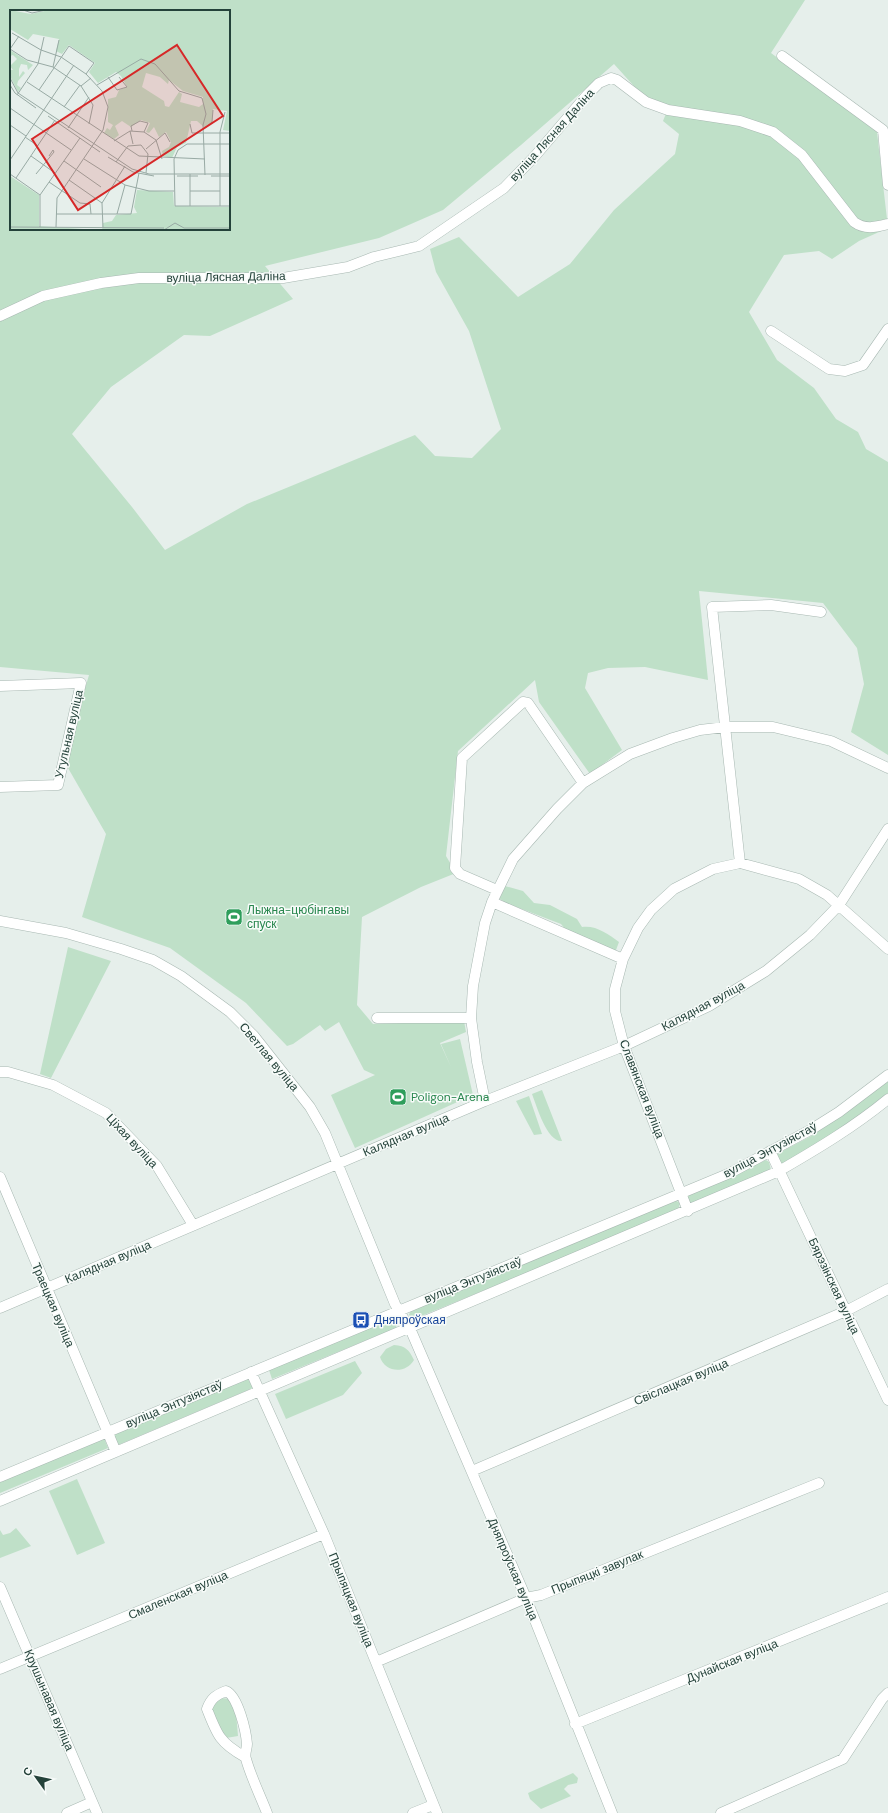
<svg xmlns="http://www.w3.org/2000/svg" width="888" height="1813" font-family="'DM Sans',sans-serif">
<style>
.green{fill:#bfe0c8;fill-rule:evenodd}
.lines{fill:none;stroke-linecap:round;stroke-linejoin:round}
.minor-casing{stroke:#a8b8b2;stroke-width:11}
.minor{stroke:#fff;stroke-width:10}
.labels{text-anchor:middle;stroke-width:3;stroke-linejoin:round;paint-order:stroke}
.street-label{font-size:12px;fill:#24423a;stroke:#f7fbf9}
.leisure-label{font-size:12px;fill:#27864d;stroke:#f7fbf9;text-anchor:start}
.transit-label{font-size:12px;fill:#164399;stroke:#f7fbf9;text-anchor:start}
.inset-road{fill:none;stroke:#98aaa4;stroke-width:1}
.view{fill:#d62828;fill-opacity:0.15;stroke:#d62828;stroke-width:2}
.inset-edge{fill:none;stroke:#24423a;stroke-width:2}
</style>
<rect width="100%" height="100%" fill="#e6efeb"/>
<path class="green" d="M0 0H805L771 53 877 132 888 228 859 241 832 259 819 251 784 255 749 312 777 360 814 388 836 419 858 432 866 449 888 462V755L851 732 864 684 857 648 823 603 699 591 708 680 645 667 608 668 588 673 585 688 622 750 590 774 539 702 535 680 458 751 446 856 456 873 421 887 362 917 357 1005 373 1024 464 1021 466 1032 440 1043 451 1067 441 1044 460 1039 473 1095 355 1148 331 1095 375 1075 364 1070 339 1022 325 1031 320 1025 293 1044 287 1046 246 1003 170 948 82 917 106 834 64 761 89 675 0 667ZM11 11H229V229H11ZM614 64 642 95 669 106 663 121 679 134 675 154 614 210 570 264 518 297 459 237 430 249 436 272 469 331 501 429 472 458 435 456 415 435 247 504 165 550 132 507 72 434 111 387 184 335 210 336 293 299 265 266 379 238 443 210 521 145Z
M505 886 523 891 534 903 550 905 577 919 582 927C596 925 608 934 619 942L616 950H610L566 930 561 924 506 903 500 899V893Z
M68 947 111 961 51 1078 40 1074Z
M888 1081V1093C855 1121 817 1143 781 1165L775 1155 813 1135Z
M542 1090 562 1141C547 1142 537 1107 532 1094Z
M529 1096 542 1134 534 1135 516 1101Z
M766 1160 769 1162 771 1170 693 1203 690 1202 687 1197 689 1195Z
M675 1200 680 1203 678 1211 414 1319 409 1315 411 1310Z
M394 1318 397 1322 396 1328 272 1379 269 1370Z
M394 1345C406 1346 409 1350 414 1360 406 1374 385 1373 380 1357L386 1349Z
M355 1361 362 1373 343 1395 286 1419 275 1394Z
M248 1379 253 1388 118 1445 114 1434Z
M104 1438 108 1448 0 1493V1482Z
M77 1479 105 1543 77 1555 49 1491Z
M16 1528 31 1546 0 1558V1530L3 1535 10 1533Z
M222 1698 229 1699 236 1713 238 1736 226 1738 214 1719 211 1707 217 1701Z
M573 1773 578 1778 577 1783 568 1785 564 1789 571 1796 541 1809 530 1799 528 1793Z"/>
<g class="lines">
<defs>
<path id="minor" d="M782 56 883 130 888 185
M0 316 43 296 101 283 139 278H283L348 267 374 257 419 246 504 188 535 156 586 96 599 83 611 78 617 80 646 102 668 110 740 121 773 132 802 155 854 222C865 230 876 227 888 224
M771 331 829 369 845 371 863 365 888 329
M0 686 81 683 58 785 0 787
M740 863 712 607 771 605 821 612
M497 890 460 874 455 868 462 758 523 702 528 703 583 783
M492 902 623 959
M0 921 66 933 121 949 153 960 181 976 230 1012 254 1036 310 1107 325 1133 395 1304 412 1333 526 1598 612 1813
M377 1018H471
M0 1072H8L53 1085 106 1113 157 1166 193 1225
M485 1101 477 1062 471 1018 473 986 485 923 492 902 513 859 557 809 583 783 630 754 673 738 700 730 725 727H773L831 741 888 768
M770 1151 888 1400
M0 1177 116 1452
M688 1211 624 1046 615 1011V989L623 959 638 928 651 910 674 889 713 869 740 863 799 879 827 895 888 949
M0 1308 485 1101 624 1046 709 1006 766 971 810 935 839 905 888 829
M251 1372 324 1534 437 1813
M472 1471 846 1311 888 1289
M0 1477 730 1173 812 1129 839 1112 888 1075
M0 1501 779 1171C817 1149 854 1127 888 1099
M0 1587 97 1813
M376 1662 526 1598 541 1595 819 1483
M0 1669 324 1534
M575 1724 888 1597
M245 1757C220 1743 217 1735 207 1709 211 1698 216 1695 226 1691 238 1696 246 1731 247 1744 247 1749 244 1754 246 1759 251 1777 260 1795 267 1813
M67 1813 92 1802
M413 1813 433 1805
M721 1813 843 1759 882 1699 888 1693"/>
</defs>
<use href="#minor" class="minor-casing"/>
<use href="#minor" class="minor"/>
</g>
<defs>
<symbol id="stadium-square" viewBox="-11 -11 22 22"><rect x="-9" y="-9" width="18" height="18" rx="4" fill="#2e9e5b" stroke="#f7fbf9"/><path d="M0-5a6.5 5 0 1 0 0 10a6.5 5 0 1 0 0-10ZM-3.5-1.8h7v3.6h-7Z" fill="#fff"/></symbol>
<symbol id="bus-square" viewBox="-11 -11 22 22"><rect x="-9" y="-9" width="18" height="18" rx="4" fill="#1a4fb4" stroke="#f7fbf9"/><path d="M-5-6H5V4H4V6H2V4H-2V6H-4V4H-5ZM-3.5-4V0h7V-4ZM-3.5 1.2v1.5H-2V1.2ZM2 1.2v1.5H3.5V1.2Z" fill="#fff"/></symbol>
</defs>
<g fill-rule="evenodd">
<use href="#stadium-square" x="224" y="907" width="20" height="20"/>
<use href="#stadium-square" x="388" y="1087" width="20" height="20"/>
<use href="#bus-square" x="351" y="1310" width="20" height="20"/>
</g>
<g class="labels">
<g class="street-label">
<text transform="translate(552 135) rotate(-48)" y="4">вуліца Лясная Даліна</text>
<text transform="translate(226 277) rotate(-1)" y="4">вуліца Лясная Даліна</text>
<text transform="translate(69 734) rotate(-77)" y="4">Утульная вуліца</text>
<text transform="translate(703 1006) rotate(-28)" y="4">Калядная вуліца</text>
<text transform="translate(269 1057) rotate(50)" y="4">Светлая вуліца</text>
<text transform="translate(642 1089) rotate(69)" y="4">Славянская вуліца</text>
<text transform="translate(406 1135) rotate(-23)" y="4">Калядная вуліца</text>
<text transform="translate(132 1141) rotate(47)" y="4">Ціхая вуліца</text>
<text transform="translate(770 1150) rotate(-28)" y="4">вуліца Энтузіястаў</text>
<text transform="translate(108 1262) rotate(-23)" y="4">Калядная вуліца</text>
<text transform="translate(473 1280) rotate(-22)" y="4">вуліца Энтузіястаў</text>
<text transform="translate(834 1286) rotate(65)" y="4">Бярэзінская вуліца</text>
<text transform="translate(53 1305) rotate(67)" y="4">Траецкая вуліца</text>
<text transform="translate(681 1382) rotate(-23)" y="4">Свіслацкая вуліца</text>
<text transform="translate(174 1404) rotate(-23)" y="4">вуліца Энтузіястаў</text>
<text transform="translate(513 1569) rotate(67)" y="4">Дняпроўская вуліца</text>
<text transform="translate(597 1572) rotate(-22)" y="4">Прыпяцкі завулак</text>
<text transform="translate(178 1595) rotate(-23)" y="4">Смаленская вуліца</text>
<text transform="translate(351 1600) rotate(68)" y="4">Прыпяцкая вуліца</text>
<text transform="translate(732 1661) rotate(-22)" y="4">Дунайская вуліца</text>
<text transform="translate(49 1700) rotate(67)" y="4">Крушынавая вуліца</text>
</g>
<g class="leisure-label">
<text x="247" y="914">Лыжна-цюбінгавы<tspan x="247" dy="14">спуск</tspan></text>
<text x="411" y="1101">Poligon-Arena</text>
</g>
<g class="transit-label">
<text x="374" y="1324">Дняпроўская</text>
</g>
</g>
<g transform="translate(10 10)">
<rect width="220" height="220" fill="#e6efeb"/>
<path d="M0 0 21 4 39 0H220V121L213 120 217 101 203 99 202 112 195 118 187 111H181L176 133 167 137 162 148 153 146 152 141 159 137 161 132 156 122 149 127 144 117 139 123 136 122 140 113 131 110 121 117 112 111 105 116 109 125 104 129 94 123 97 118 100 120 103 115 98 112V89L106 87 109 80 117 77 111 66 106 62 88 73 79 62 85 53 59 35 52 44 46 41 49 29 23 24 18 30 0 19ZM136 63 150 67 158 74 159 70 173 81 193 87V94L189 97 170 92 172 84 169 82 159 97 155 96 154 91 132 77ZM0 40 23 55 18 60 17 55 11 54 9 59V67L13 61 15 63 8 71 7 75 11 78 8 82 0 66V60H3L0 56 7 49 3 45 0 46ZM0 166 29 185V216L88 220H0ZM127 180 163 182 164 196 220 197V220H92L93 213 102 211 106 205 127 203 124 197Z" fill="#bfe0c8" fill-rule="evenodd"/>
<path class="inset-road" d="M13 0 22 3 36 0M2 23 31 40 51 47 76 64 92 81 98 97 93 120 47 188 46 217M0 39 17 50 43 57 71 76 83 95 79 114M0 39 9 26M43 57 49 30M98 67 107 80 117 77 109 67M0 68 8 83 122 159 139 164H220M17 72 129 146 195 149M0 75 5 83 26 98M87 75 131 49 145 54 169 81 192 88 196 104 193 115 195 165M71 76 81 68M29 80 59 36 84 53 76 64M7 85 28 54 34 27M54 97 70 75M0 98 61 140M38 106 90 142M180 114 182 123H220M0 115 16 126M58 118 79 87M195 118 202 112 203 100M120 121 123 134M122 121 121 116 130 111 138 113 134 122M15 127 28 136M104 131 120 121 134 122 146 130 152 149M220 134H177L168 140 164 149 165 196H220M136 139 155 123 160 132M21 146 45 163M98 147 123 162 144 166M74 149 115 175 139 181H164M0 150 64 55M54 151 91 177M106 152 118 136 131 135 138 144 136 163M0 164 30 185M26 164 44 142 43 140 39 146M180 164V196M167 166H188M201 166H220M6 168 45 110M59 170 92 193M39 172 70 193 80 194 81 204M180 181H210M30 185 70 128M210 196V122L215 102M46 204H121L129 163M107 204 115 175M0 217 154 218M30 217V185M93 218 92 193 115 156M154 220 165 213 174 218H220"/>
<path class="view" d="M167 35 213 106 68 200 22 129Z"/>
<rect width="220" height="220" class="inset-edge"/>
</g>
<g transform="translate(36 1777) rotate(303)" stroke="#f7fbf9" stroke-width="3" paint-order="stroke">
<path d="M0-3L7 15L0 10L-7 15Z" fill="#24423a"/>
<text y="-6" font-size="11" font-weight="bold" text-anchor="middle" fill="#24423a">С</text>
</g>
</svg>
